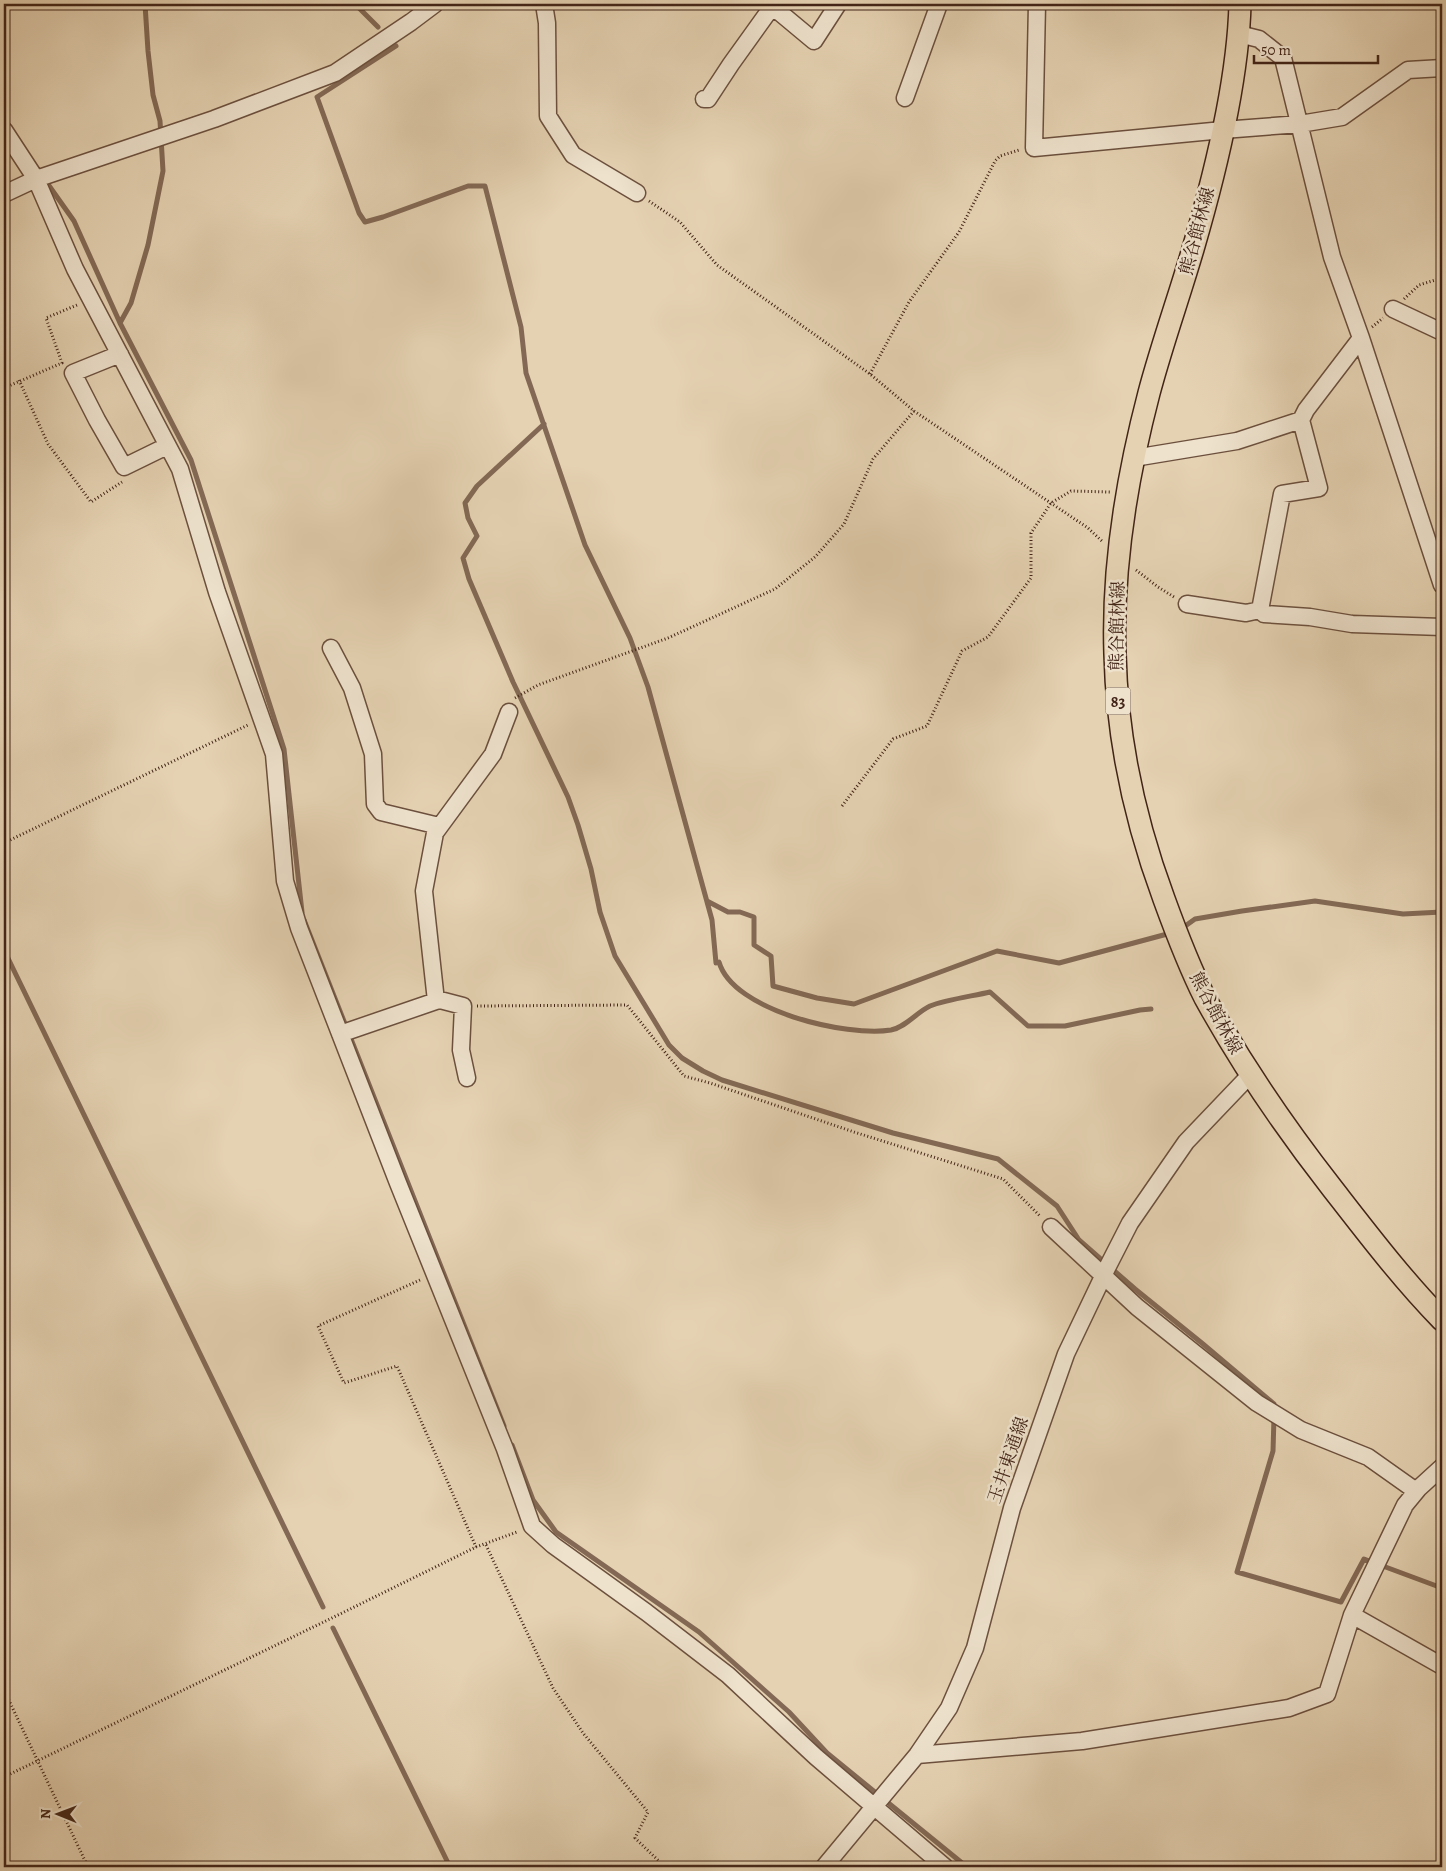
<svg xmlns="http://www.w3.org/2000/svg" width="1446" height="1871" font-family="Alegreya,'Noto Serif JP',serif">
<style>
.lines{fill:none;stroke-linecap:round;stroke-linejoin:round}
.stream{stroke:#836955;stroke-width:5}
.minor-casing{stroke:#6c503e;stroke-width:19}
.major-casing{stroke:#432518;stroke-width:24}
.path{stroke:#432518;stroke-width:3;stroke-dasharray:1 2.5;stroke-linecap:butt}
.minor{stroke:#eee2cd;stroke-width:16}
.major{stroke:#e5d2b2;stroke-width:21}
.labels{text-anchor:middle;stroke-width:5;stroke-linejoin:round;paint-order:stroke}
.shield{fill:#eee2cd;stroke:#765e4e;stroke-width:1}
.shield-label{font-size:16px;font-weight:bold;fill:#432518}
.street-label{font-size:18px;fill:#432518;stroke:#eee2cd}
</style>
<rect width="100%" height="100%" fill="#e5d2b2"/>
<filter id="stains"><feTurbulence type="fractalNoise" baseFrequency=".004" numOctaves="4"/><feColorMatrix values="0 0 0 0 .2 0 0 0 0 .09 0 0 0 0 .02 0 0 0 .5 -.17"/></filter>
<radialGradient id="worn" r=".72"><stop offset=".6" stop-color="#630" stop-opacity="0"/><stop offset="1" stop-color="#630" stop-opacity=".3"/></radialGradient>
<g class="lines">
<path class="stream" d="M355 4 378 27
M396 46 317 97 359 213 365 222 383 217 468 186H485L521 327 526 373 585 545 630 638 648 687 712 920 716 963 719 962C733 1011 847 1037 891 1030 906 1027 917 1012 930 1006 945 1000 973 996 990 992L1028 1026H1065L1140 1010 1151 1009
M45 180 74 221 120 323 191 460 284 749 302 912
M120 323 131 303 148 245 163 171 160 121 153 95 148 51 145 4
M544 424 477 486 465 503 468 518 477 536 463 558 469 579 513 682 568 797 578 825 591 869 600 912 615 956 669 1045 682 1058 703 1071 722 1080 893 1133 998 1159 1057 1206 1079 1240 1135 1289 1203 1344 1274 1404V1406
M707 901 728 912H740L754 917V945L771 956 773 986 817 998 854 1004 997 951 1059 963 1171 933
M304 920 504 1426
M1181 929 1195 919 1242 911 1315 901 1403 914 1442 912
M4 950 323 1607
M1274 1417 1273 1451 1237 1572 1341 1602 1364 1559 1442 1588
M512 1445 533 1500 556 1532 699 1632 789 1712 827 1753 967 1867
M333 1628 450 1867"/>
<defs>
<path id="minor" d="M544 4 547 23 548 116 573 155 637 193
M1037 4 1034 148 1223 130 1300 124 1342 117 1408 70 1442 68
M772 6 814 41 838 4
M1239 34 1259 39 1283 58 1332 257 1361 338 1442 585
M905 98 939 4
M704 99H708L731 64 774 4
M4 130 36 179 75 269 180 469 217 592 274 754 285 881 299 928 398 1183 505 1449 532 1526 553 1545 646 1612 728 1675 816 1757 945 1867
M4 194 36 179 214 119 335 73 411 22 435 4
M1393 309 1442 332
M1361 338 1306 410 1301 420 1319 488 1282 494 1260 610 1264 614 1310 617 1352 624 1442 627
M120 354 73 373 97 420 124 467 167 446
M1134 458 1237 441 1301 420
M1187 604 1246 613 1260 610
M331 648 352 688 373 754 375 804 381 812 439 826
M436 1001 424 891 435 833 493 754 509 712
M340 1034 436 1001 440 1000 463 1006 461 1050 467 1078
M1051 1227 1137 1307 1257 1403 1301 1430 1368 1457 1416 1491
M1352 1615 1442 1666
M917 1755 1082 1741 1289 1708 1327 1694 1352 1615 1405 1505 1419 1488 1442 1467
M824 1867 917 1755 949 1708 975 1648 1012 1508 1066 1354 1108 1266 1130 1223 1186 1142 1250 1075"/>
<path id="major" d="M1240 4C1238 82 1215 174 1193 249 1179 297 1162 344 1149 393 1127 477 1112 567 1115 654 1117 737 1135 821 1164 899 1176 932 1189 966 1205 998 1242 1065 1285 1128 1332 1188 1367 1233 1402 1279 1442 1320"/>
</defs>
<use href="#minor" class="minor-casing"/>
<use href="#major" class="major-casing"/>
<path class="path" d="M649 201 680 222 717 265 870 374 914 411 1088 528 1103 542
M1404 299 1419 285 1442 278
M1372 327 1383 318
M870 374 909 302 959 232 995 161 1000 156 1019 150
M19 380 48 444 91 502 122 482
M4 388 62 363 46 318 77 305
M1136 570 1158 587 1174 597
M515 698 538 685 668 638 775 589 815 557 844 524 873 459 914 411
M842 806 893 739 927 726 962 651 988 637 1031 578V533L1051 503 1071 491 1110 492
M4 843 248 725
M477 1006 627 1005 684 1076 710 1083 854 1132 1003 1179 1040 1216
M420 1280 318 1326 344 1383 397 1366 476 1547
M486 1545 553 1688 583 1733 648 1812 635 1838 665 1867
M4 1690 88 1867
M4 1777 336 1616 476 1547 517 1532"/>
<use href="#minor" class="minor"/>
<use href="#major" class="major"/>
</g>
<g class="labels">
<rect class="shield" x="1105.5" y="687.5" width="25" height="27" rx="4"/>
<g class="shield-label">
<text x="1118" y="707">83</text>
</g>
<g class="street-label">
<text transform="translate(1197 231) rotate(-75)" y="6">熊谷館林線</text>
<text transform="translate(1117 626) rotate(-89)" y="6">熊谷館林線</text>
<text transform="translate(1216 1013) rotate(62)" y="6">熊谷館林線</text>
<text transform="translate(1008 1460) rotate(-71)" y="6">玉井東通線</text>
</g>
</g>
<rect width="1446" height="1871" fill="none" stroke="#e5d2b2" stroke-width="20"/>
<rect x="5" y="5" width="1436" height="1861" fill="none" stroke="#432518" stroke-width="2.5"/>
<rect x="10" y="10" width="1426" height="1851" fill="none" stroke="#432518"/>
<g transform="translate(58 1814) rotate(271)" stroke="#eee2cd" stroke-width="4" paint-order="stroke">
<path d="M0-4L9 19L0 12L-9 19Z" fill="#432518"/>
<text y="-8" font-size="14" font-weight="bold" text-anchor="middle" fill="#432518">N</text>
</g>
<path d="M1254 55v8h124v-8" fill="none" stroke="#432518" stroke-width="2.5"/>
<text x="1261" y="55" font-size="15" fill="#432518" stroke="#eee2cd" stroke-width="4" paint-order="stroke">50 m</text>
<rect width="100%" height="100%" filter="url(#stains)"/>
<rect width="100%" height="100%" fill="url(#worn)"/>
</svg>
